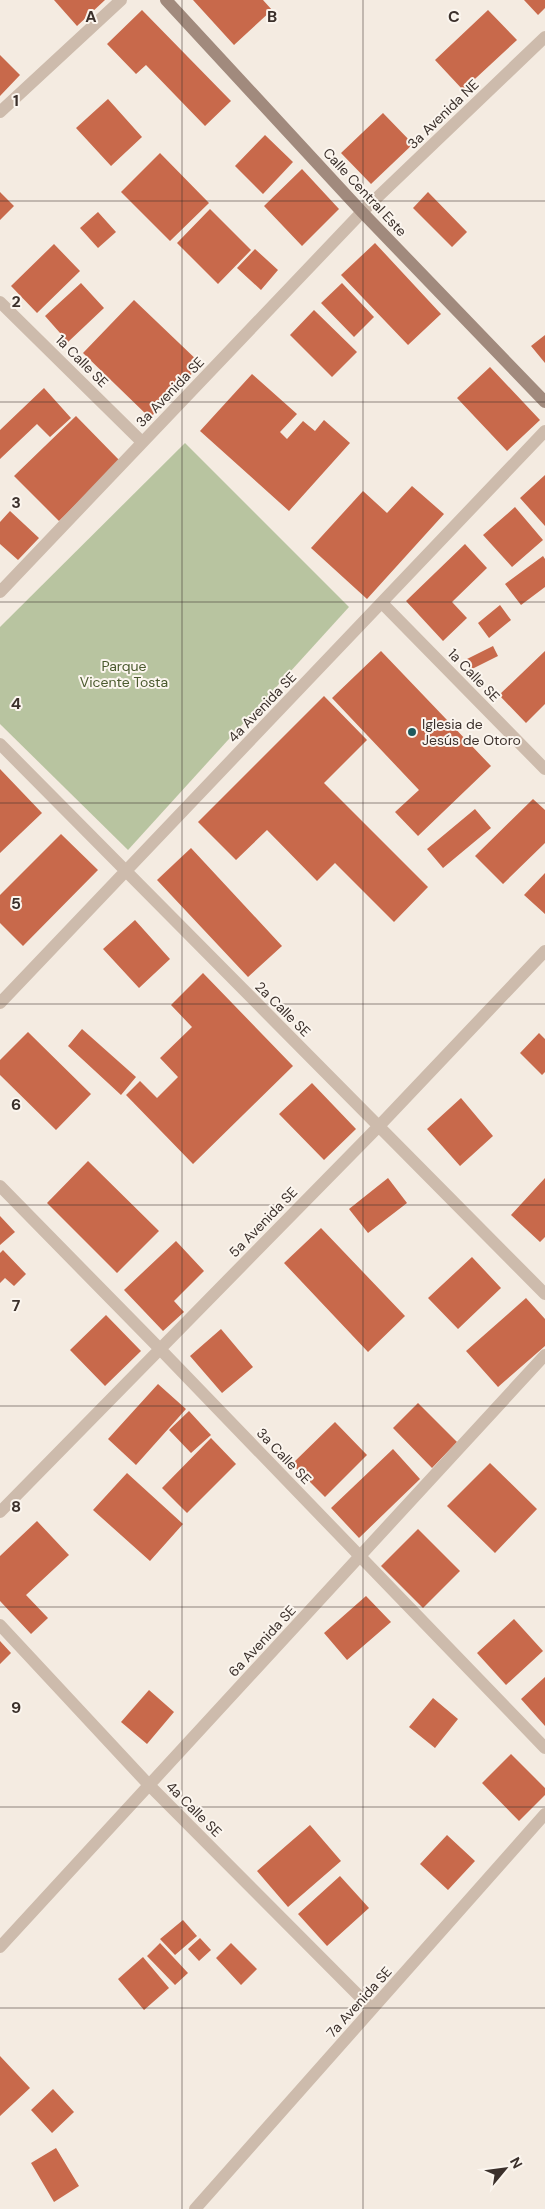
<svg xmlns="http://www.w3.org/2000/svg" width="545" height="2209" font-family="'DM Sans',sans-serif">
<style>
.green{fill:#b8c4a0}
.building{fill:#c8694b}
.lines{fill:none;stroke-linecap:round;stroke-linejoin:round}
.street{stroke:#cdbbac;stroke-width:12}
.secondary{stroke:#a18a7d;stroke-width:12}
.grid{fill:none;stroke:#3b302b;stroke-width:1;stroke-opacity:0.55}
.poi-dot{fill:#1f5a5e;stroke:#fbf5ee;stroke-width:2}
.labels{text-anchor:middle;stroke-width:4;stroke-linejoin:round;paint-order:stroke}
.street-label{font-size:14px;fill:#3b302b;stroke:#fbf5ee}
.park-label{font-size:14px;fill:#4a5a2e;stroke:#fbf5ee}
.poi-label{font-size:14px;fill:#3b302b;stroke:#fbf5ee;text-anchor:start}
.grid-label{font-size:16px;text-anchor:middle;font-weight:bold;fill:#3b302b;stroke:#fbf5ee;stroke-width:4;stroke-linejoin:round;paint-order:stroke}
</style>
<rect width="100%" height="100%" fill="#f4ebe1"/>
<path class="green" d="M185 443 349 607 128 850 0 724V627Z"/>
<path class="building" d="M54 0H105L77 26Z
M193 0H263L272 10 234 45Z
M524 0H545V8L538 15Z
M142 10 231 101 205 126 146 65 136 74 107 44Z
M488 10 517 40 463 90 435 60Z
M0 55 20 75 0 96Z
M108 99 142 137 111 166 76 128Z
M383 113 413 144 371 184 341 153Z
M265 135 293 162 263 194 235 166Z
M160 153 209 203 170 241 121 192Z
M302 169 339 209 302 246 264 206Z
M0 192 14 206 0 220Z
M428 192 467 232 452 247 413 208Z
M210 209 251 250 218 284 177 243Z
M98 212 116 232 98 248 80 228Z
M375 243 441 314 408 345 341 275Z
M54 244 80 271 37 313 11 286Z
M255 249 278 270 261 290 237 268Z
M81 283 104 308 68 342 45 316Z
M342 283 374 317 354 337 321 303Z
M134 300 201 364 150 418 83 353Z
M314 310 357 352 332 377 290 335Z
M545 335V363L531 346Z
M490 367 540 420 507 451 457 398Z
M252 374 297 414 280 432 287 439 303 421 315 431 324 420 350 443 289 511 200 431Z
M44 388 71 418 50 437 37 424 0 459V430Z
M76 416 120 461 59 521 14 476Z
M545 475V526L520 498Z
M412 486 444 514 367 599 311 548 363 491 387 513Z
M515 507 543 540 512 567 483 535Z
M10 511 39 538 18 560 0 544V522Z
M465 544 487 568 452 602 467 618 443 641 406 601Z
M543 556 545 559V587L521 605 505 584Z
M500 605 511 620 489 638 478 623Z
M493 646 498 656 470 670 465 660Z
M381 651 491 766 418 836 395 812 419 790 332 698Z
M545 651V704L526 723 499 695Z
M324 696 367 740 324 783 428 887 394 922 335 863 317 881 267 830 236 860 198 822Z
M0 769 42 813 0 853Z
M533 799 545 810V843L503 884 475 856Z
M475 809 491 828 443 868 427 849Z
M61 834 98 870 23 946 0 923V895Z
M191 848 282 946 248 977 157 880Z
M545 873V914L524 895Z
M135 920 170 959 139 988 103 949Z
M203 973 293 1066 193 1164 126 1095 140 1081 157 1098 178 1077 160 1058 192 1027 171 1005Z
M82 1029 136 1077 121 1095 68 1046Z
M28 1032 91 1094 56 1130 0 1075V1060Z
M539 1033 545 1039V1072L542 1075 520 1053Z
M312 1083 356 1129 324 1160 279 1114Z
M461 1098 493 1136 460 1166 427 1129Z
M88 1161 159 1231 117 1273 47 1203Z
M388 1178 407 1203 368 1233 349 1209Z
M545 1178V1237L540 1242 511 1215Z
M0 1216 15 1232 0 1245Z
M321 1228 405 1316 368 1352 284 1263Z
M176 1241 204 1271 174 1301 184 1312 163 1331 124 1290Z
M3 1250 26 1274 14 1286 5 1278 0 1283V1253Z
M472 1257 501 1288 458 1329 428 1298Z
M526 1298 545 1319V1346L498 1387 466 1351Z
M106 1315 141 1351 105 1386 70 1350Z
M221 1329 253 1367 222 1393 190 1356Z
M158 1384 186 1409 136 1465 108 1439Z
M418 1403 457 1442 432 1468 393 1428Z
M189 1411 211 1435 191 1453 169 1430Z
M335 1422 367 1455 325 1497 292 1464Z
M211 1438 236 1464 187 1513 162 1488Z
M393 1449 420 1479 359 1538 331 1508Z
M490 1463 537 1509 495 1553 447 1506Z
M127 1473 183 1524 150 1561 93 1510Z
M37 1521 69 1555 26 1595 48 1618 31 1634 0 1601V1556Z
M418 1529 460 1571 423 1608 381 1566Z
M366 1596 391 1622 347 1660 324 1633Z
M514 1619 543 1651 506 1685 477 1653Z
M0 1641 11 1653 0 1664Z
M545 1677V1726L521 1699Z
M149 1690 174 1712 147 1744 121 1722Z
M433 1698 458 1719 435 1748 409 1727Z
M511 1754 545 1788V1795L519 1821 482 1783Z
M310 1825 341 1861 288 1907 257 1871Z
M447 1835 475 1861 448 1890 420 1864Z
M340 1876 369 1908 327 1946 298 1914Z
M183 1920 197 1936 175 1955 160 1939Z
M200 1938 211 1950 199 1961 188 1949Z
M160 1943 188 1973 175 1985 147 1956Z
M231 1943 257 1969 241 1985 216 1958Z
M143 1957 169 1988 144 2010 118 1979Z
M0 2056 30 2088 0 2116Z
M53 2089 74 2112 52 2133 31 2110Z
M56 2148 79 2186 54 2202 31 2163Z"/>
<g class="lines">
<path class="street" d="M0 112 121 0
M0 302 142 442
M0 592 362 212 545 37
M382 603 545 769
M0 744 545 1294
M0 1003 545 431
M0 1186 160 1349 545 1748
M0 1512 379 1126 545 951
M0 1625 149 1785 372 2009
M0 1947 545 1355
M195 2209 545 1814"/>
<path class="secondary" d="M166 0 362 212 545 402"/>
</g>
<path class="grid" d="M182 0V2209M363 0V2209M0 201H545M0 402H545M0 602H545M0 803H545M0 1004H545M0 1205H545M0 1406H545M0 1607H545M0 1807H545M0 2008H545"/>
<circle class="poi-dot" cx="412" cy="732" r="5"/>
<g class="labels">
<g class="street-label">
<text transform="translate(443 114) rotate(-44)" y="5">3a Avenida NE</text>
<text transform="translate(365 192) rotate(47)" y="5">Calle Central Este</text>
<text transform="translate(82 361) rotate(45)" y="5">1a Calle SE</text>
<text transform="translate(170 392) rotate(-46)" y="5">3a Avenida SE</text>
<text transform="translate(474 675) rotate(46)" y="5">1a Calle SE</text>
<text transform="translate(262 707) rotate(-46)" y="5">4a Avenida SE</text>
<text transform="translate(283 1009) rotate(45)" y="5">2a Calle SE</text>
<text transform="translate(263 1222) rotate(-46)" y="5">5a Avenida SE</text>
<text transform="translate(284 1456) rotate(46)" y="5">3a Calle SE</text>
<text transform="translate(262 1641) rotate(-47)" y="5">6a Avenida SE</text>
<text transform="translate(194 1809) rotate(45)" y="5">4a Calle SE</text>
<text transform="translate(359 2002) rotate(-48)" y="5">7a Avenida SE</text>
</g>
<g class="park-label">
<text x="124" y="671">Parque<tspan x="124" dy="16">Vicente Tosta</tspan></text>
</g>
<g class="poi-label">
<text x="422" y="729">Iglesia de<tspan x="422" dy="16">Jesús de Otoro</tspan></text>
</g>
</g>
<g class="grid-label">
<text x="91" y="22">A</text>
<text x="272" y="22">B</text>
<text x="454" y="22">C</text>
<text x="16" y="106">1</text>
<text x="16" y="307">2</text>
<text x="16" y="508">3</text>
<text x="16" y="709">4</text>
<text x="16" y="909">5</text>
<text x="16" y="1110">6</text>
<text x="16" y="1311">7</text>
<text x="16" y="1512">8</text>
<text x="16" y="1713">9</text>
</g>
<g transform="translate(505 2169) rotate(61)" stroke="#fbf5ee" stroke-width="4" paint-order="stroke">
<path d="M0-4L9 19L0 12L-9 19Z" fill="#3b302b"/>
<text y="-8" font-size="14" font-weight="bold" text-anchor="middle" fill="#3b302b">N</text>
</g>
</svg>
